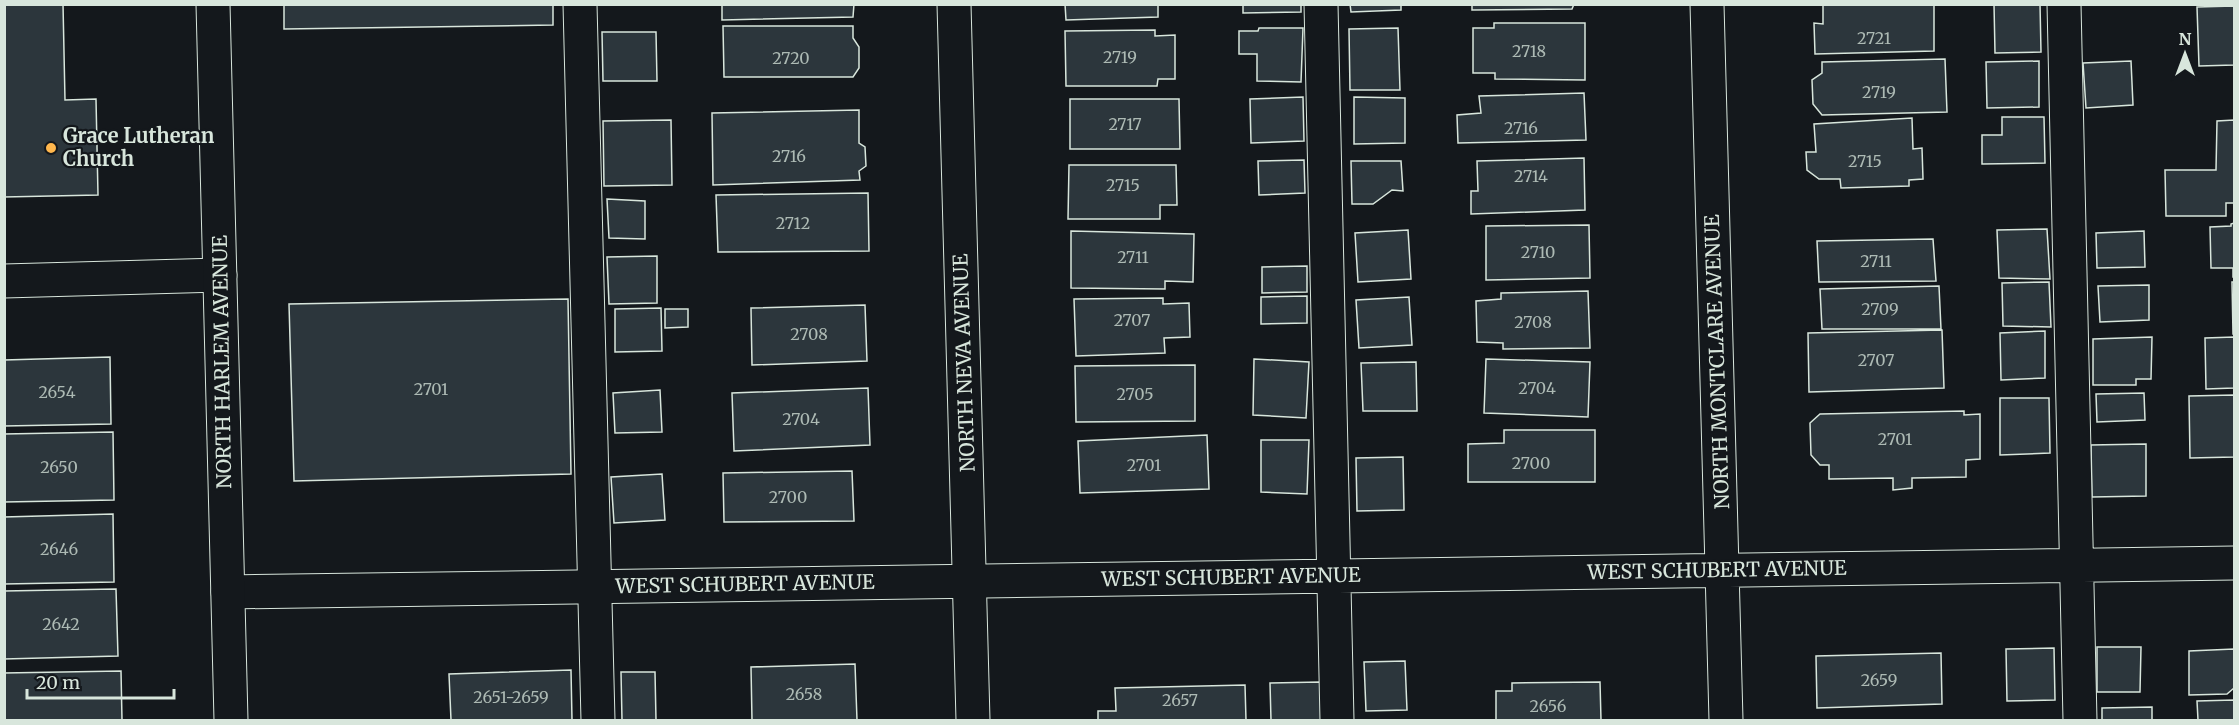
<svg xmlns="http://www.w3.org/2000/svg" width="2239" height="725" font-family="Merriweather,serif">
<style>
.building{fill:#2c363c;stroke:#d8e6dc;stroke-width:1.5}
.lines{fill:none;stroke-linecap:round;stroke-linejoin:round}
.minor-casing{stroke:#d8e6dc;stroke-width:35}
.major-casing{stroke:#d8e6dc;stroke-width:35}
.minor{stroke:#14181c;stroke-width:33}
.major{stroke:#14181c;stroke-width:33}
.poi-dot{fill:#ffb74d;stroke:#14181c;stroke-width:2}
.labels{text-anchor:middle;stroke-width:4.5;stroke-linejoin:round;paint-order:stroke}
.number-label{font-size:16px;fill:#adbab4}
.poi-label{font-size:20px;font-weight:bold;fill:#d8e6dc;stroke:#14181c;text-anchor:start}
.street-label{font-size:20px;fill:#d8e6dc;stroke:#14181c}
</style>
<rect width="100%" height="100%" fill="#14181c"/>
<path class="building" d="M4 4H63L65 100 96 99 98 195 4 197Z
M284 4H553V25L284 29Z
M722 4H854L853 17 722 20Z
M1065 4H1158V17L1066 20Z
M1243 4H1301V12L1243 13Z
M1350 4H1401V10L1351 12Z
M1472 4H1574L1572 9 1472 10Z
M1823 4H1934V51L1815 54 1814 23 1823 24Z
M1994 4H2040L2041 52 1995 53Z
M2234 6V65L2199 66 2197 7Z
M1494 23H1585V80L1495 79V73H1473V28H1494Z
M723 26H853V38L859 47V68L853 77H724Z
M1259 28H1303L1301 82 1257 81V54H1239V31H1258Z
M1398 28 1400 90H1350L1349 29Z
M1155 30V36L1175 35V79H1158L1157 86H1066L1065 31Z
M602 32H656L657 81H603Z
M1945 59 1947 112 1822 115 1813 104 1812 80 1822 73V62Z
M2039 61V107L1987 108 1986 62Z
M2131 61 2133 105 2086 108 2083 63Z
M1584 93 1586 140 1458 143 1457 115 1481 113 1479 96Z
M1303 97 1304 141 1251 143 1250 99Z
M1354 97 1405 98V143L1354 144Z
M1070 99H1179L1180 149H1070Z
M859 110V143L865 147 866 166 859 171 860 180 713 185 712 113Z
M2002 117H2044L2045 163 1982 164V135H2002Z
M1912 118 1913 149 1922 148 1923 179 1909 180V186L1841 188 1840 179H1819L1807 170 1806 152H1816L1814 124Z
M671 120 672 185 604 186 603 121Z
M2234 120V203H2226V216H2166L2165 170H2216L2217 121Z
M1584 158 1585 210 1471 214V191H1478L1477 161Z
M1304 160 1305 193 1259 195 1258 161Z
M1351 161H1401L1403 191 1392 190 1373 204H1352Z
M1069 165H1176L1177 205H1160V219H1068Z
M868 193 869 251 718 252 716 195Z
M607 199 645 201V239L609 238Z
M2234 223V277H2233V268H2211L2210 227 2231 226V224Z
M1589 225 1590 278 1486 280V226Z
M2047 229 2050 279 1999 278 1997 230Z
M1408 230 1411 279 1358 282 1355 233Z
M1071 231 1194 234 1193 282 1165 281V289L1071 288Z
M2144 231 2145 267 2097 268 2096 233Z
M1933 239 1936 281 1819 282 1817 241Z
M657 256V303L609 304 607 257Z
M1307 266V292L1262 293V267Z
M2049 282 2051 327 2003 326 2002 283Z
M2232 282H2234V334H2233Z
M2149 285V320L2100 322 2098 286Z
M1939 286 1941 329H1822L1820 289Z
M1588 291 1590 348 1503 349V343L1477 342 1476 301 1501 299V293Z
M1307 296V323L1261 324V297Z
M1409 297 1412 345 1359 348 1356 300Z
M1163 298V304L1189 303 1190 337 1164 338 1165 353 1076 356 1074 299Z
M568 299 571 474 294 481 289 304Z
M865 305 867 361 752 365 751 308Z
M661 308 662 351 615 352V309Z
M665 309H688V327L665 328Z
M1942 330 1944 388 1809 392 1808 333Z
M2045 331V378L2001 380 2000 333Z
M2152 337 2151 379H2136V385H2093V339Z
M2234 337V388L2206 389 2205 338Z
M110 357 111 424 4 426V360Z
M1254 359 1309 362 1306 418 1253 415Z
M1486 359 1590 362 1588 417 1484 413Z
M1416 362 1417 411H1363L1361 363Z
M1195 365V421L1076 422 1075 366Z
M868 388 870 445 734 451 732 393Z
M660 390 662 432 615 433 613 393Z
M2144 393 2145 420 2097 422 2096 394Z
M2234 395V457L2190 458 2189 396Z
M2000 398H2049L2050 453 2000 455Z
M1964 411V415L1980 414V459L1966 460V477L1912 478V488L1893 490V478L1829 479V465H1820L1811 455 1810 423 1820 414Z
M1504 430H1595V482H1468V444L1504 443Z
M113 432 114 500 4 502V434Z
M1207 435 1209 489 1080 493 1078 441Z
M1261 440H1309L1307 494 1261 492Z
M2146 444V496L2092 497 2091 445Z
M1403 457 1404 510 1357 511 1356 458Z
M852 471 854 521 724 522 723 473Z
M662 474 665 520 614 523 611 477Z
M113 514 114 582 4 584V517Z
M116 589 118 656 4 659V591Z
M2097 647H2141L2140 692H2097Z
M2054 648 2055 700 2007 701 2006 649Z
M2234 649V688L2227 694 2189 695V651Z
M1941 653 1942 704 1817 708 1816 656Z
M1405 661 1407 710 1366 711 1364 662Z
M855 664 857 720H752L751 667Z
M571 670 572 720H451L449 674Z
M121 671 122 720H4V673Z
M621 672H655L656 720H622Z
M1320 682 1322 720H1271L1270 683Z
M1600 682 1601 720H1496V691H1512V683Z
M1245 685 1246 720H1098V711H1116L1115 688Z
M2234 700V720H2198L2197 701Z
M2152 707V720H2102V708Z"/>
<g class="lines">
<defs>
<path id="minor" d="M580 4 598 720
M954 4 973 720
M1321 4 1337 720
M1707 4 1726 720
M2064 4 2080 720
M4 281 220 275
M228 592 2234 563"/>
<path id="major" d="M213 4 231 720"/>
</defs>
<use href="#minor" class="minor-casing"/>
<use href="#major" class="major-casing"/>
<use href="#minor" class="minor"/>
<use href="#major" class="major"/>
</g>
<circle class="poi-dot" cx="51" cy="148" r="6"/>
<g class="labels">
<g class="number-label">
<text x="1874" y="44">2721</text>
<text x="1529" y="57">2718</text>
<text x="1120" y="63">2719</text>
<text x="791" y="64">2720</text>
<text x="1879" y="98">2719</text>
<text x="1125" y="130">2717</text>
<text x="1521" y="134">2716</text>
<text x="789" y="162">2716</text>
<text x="1865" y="167">2715</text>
<text x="1531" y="182">2714</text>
<text x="1123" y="191">2715</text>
<text x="793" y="229">2712</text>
<text x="1538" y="258">2710</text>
<text x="1133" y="263">2711</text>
<text x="1876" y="267">2711</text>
<text x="1880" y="315">2709</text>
<text x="1132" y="326">2707</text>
<text x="1533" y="328">2708</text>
<text x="809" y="340">2708</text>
<text x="1876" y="366">2707</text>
<text x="1537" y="394">2704</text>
<text x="431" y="395">2701</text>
<text x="57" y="398">2654</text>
<text x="1135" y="400">2705</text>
<text x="801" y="425">2704</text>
<text x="1895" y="445">2701</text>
<text x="1531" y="469">2700</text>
<text x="1144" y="471">2701</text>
<text x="59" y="473">2650</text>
<text x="788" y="503">2700</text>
<text x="59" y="555">2646</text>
<text x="61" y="630">2642</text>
<text x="1879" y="686">2659</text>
<text x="804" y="700">2658</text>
<text x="511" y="703">2651-2659</text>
<text x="1180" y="706">2657</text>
<text x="1548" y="712">2656</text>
</g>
<g class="poi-label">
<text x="63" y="143">Grace Lutheran<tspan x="63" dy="23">Church</tspan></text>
</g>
<g class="street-label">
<text transform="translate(222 362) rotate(-91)" y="7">NORTH HARLEM AVENUE</text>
<text transform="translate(1717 362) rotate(-92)" y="7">NORTH MONTCLARE AVENUE</text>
<text transform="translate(964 363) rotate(-92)" y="7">NORTH NEVA AVENUE</text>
<text transform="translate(1717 570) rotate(-1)" y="7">WEST SCHUBERT AVENUE</text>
<text transform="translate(1231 577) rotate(-1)" y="7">WEST SCHUBERT AVENUE</text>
<text transform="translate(745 584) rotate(-1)" y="7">WEST SCHUBERT AVENUE</text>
</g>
</g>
<rect width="2239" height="725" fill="none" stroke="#d8e6dc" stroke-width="12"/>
<g transform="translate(2185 54)" stroke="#14181c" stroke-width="4.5" paint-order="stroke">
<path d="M0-4.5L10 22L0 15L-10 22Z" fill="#d8e6dc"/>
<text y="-9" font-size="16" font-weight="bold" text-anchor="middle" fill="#d8e6dc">N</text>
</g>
<path d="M27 689v9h147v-9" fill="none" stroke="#d8e6dc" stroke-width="3"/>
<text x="36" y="689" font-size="18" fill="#d8e6dc" stroke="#14181c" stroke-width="4.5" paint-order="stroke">20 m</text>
</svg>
